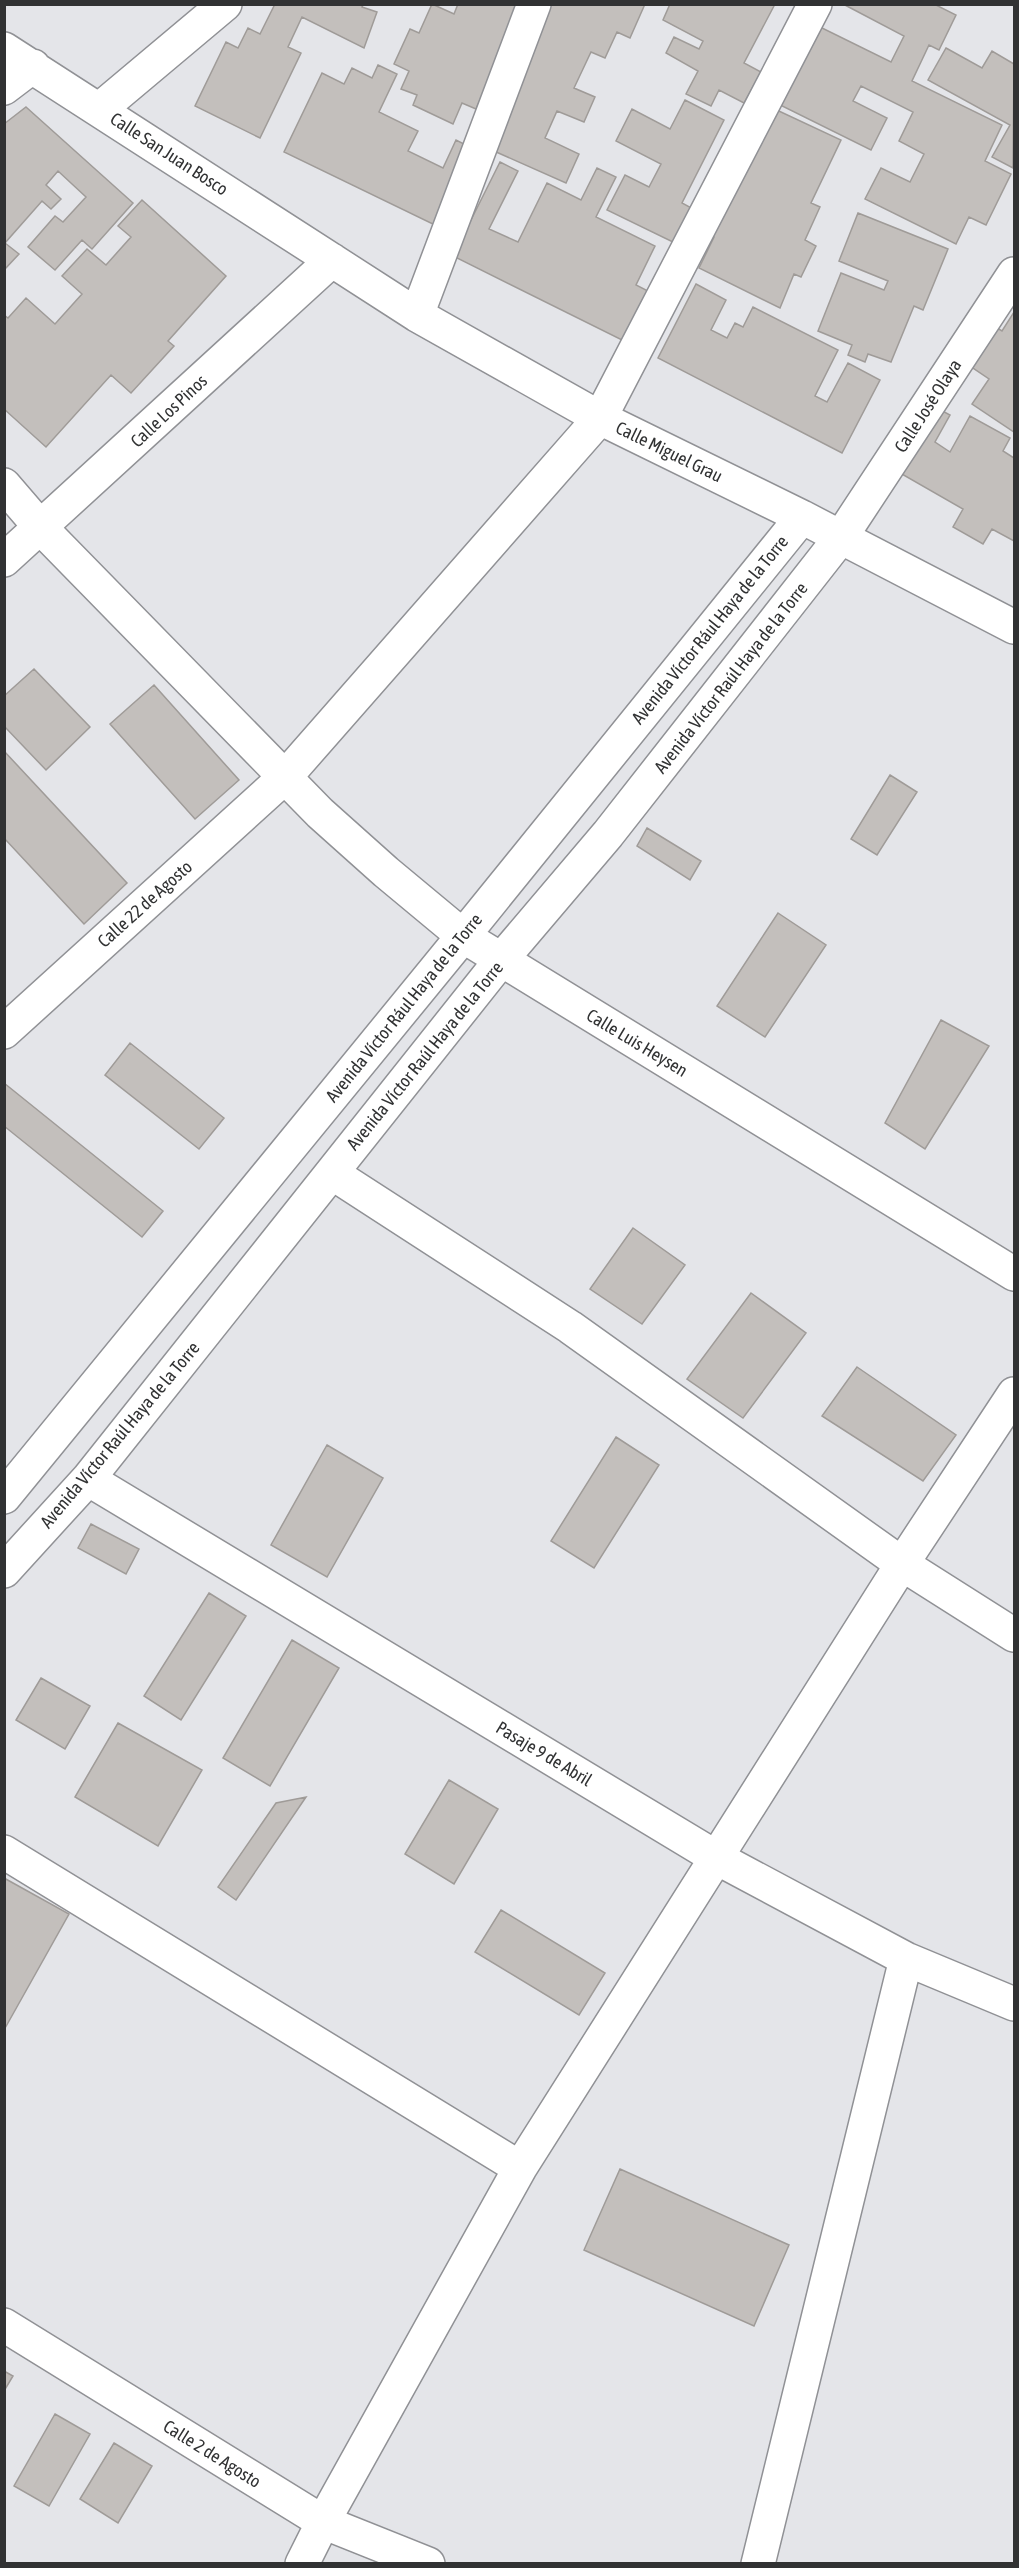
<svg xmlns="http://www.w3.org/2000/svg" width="1019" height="2568" font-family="'Asap Condensed',sans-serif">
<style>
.building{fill:#c3bfbc;stroke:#9f9b98;stroke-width:1.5}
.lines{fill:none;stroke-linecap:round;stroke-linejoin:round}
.minor-casing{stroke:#909195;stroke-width:36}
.minor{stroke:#fff;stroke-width:33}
.labels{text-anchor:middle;stroke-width:4.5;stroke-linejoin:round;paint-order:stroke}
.street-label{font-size:18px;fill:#313233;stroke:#fff}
</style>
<rect width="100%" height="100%" fill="#e4e5e9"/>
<path class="building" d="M275 4H363L362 7 377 12 364 48 302 17 288 47 301 53 260 138 195 106 226 42 238 48 248 28 260 34Z
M432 4 454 14 458 4H523L476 109 462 103 453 124 413 105 417 95 401 89 409 71 394 64 410 29 419 33Z
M548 4H645L630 38 617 32 605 58 591 52 574 88 595 97 584 122 557 111 545 138 579 154 566 183 485 147Z
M670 4H775L744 63 761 72 744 103 719 90 711 106 686 94 698 71 666 53 674 37 699 49 703 41 663 20Z
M843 4H934L956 15 939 50 929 45 912 81 1002 125 985 161 1011 174 986 225 969 217 956 244 865 199 881 168 910 182 924 154 899 141 913 112 861 86 853 101 887 118 871 150 768 99 814 24 891 62 904 36Z
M946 48 982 68 992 51 1014 64 1013 168 992 157 1010 125 928 80Z
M378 65 397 74 379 112 418 131 408 151 443 168 456 140 476 150 439 227 284 152 322 73 344 84 352 68 372 78Z
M685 100 724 120 682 203 695 210 677 244 607 210 625 175 649 187 661 164 616 141 632 109 670 129Z
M766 105 841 140 811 203 820 207 805 240 816 246 801 277 794 274 780 308 699 268 714 237 706 233Z
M26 107 133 203 92 249 82 240 55 270 28 247 55 216 63 222 86 197 58 171 46 185 61 199 51 209 42 201 5 243 19 254 4 270V124Z
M500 162 518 171 489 229 518 242 547 183 581 200 597 168 616 177 596 217 655 246 636 285 648 291 624 341 453 256Z
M142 200 226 276 168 341 174 346 131 393 111 375 46 447 4 409V315L8 318 26 298 55 324 82 294 62 276 87 249 106 265 131 237 118 226Z
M858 213 948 249 923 310 914 306 891 362 868 354 865 362 848 355 852 345 818 331 841 273 884 290 888 281 839 261Z
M696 284 726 300 711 330 727 338 735 323 743 327 753 307 838 350 815 396 827 402 848 363 880 380 842 453 658 358Z
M1014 312V432L972 404 989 379 964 362 989 323 1002 331Z
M937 408 950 415 935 442 950 452 970 416 1010 438 1003 451 1014 458V541L992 529 983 544 953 527 963 509 900 473Z
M34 669 90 727 46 770 4 726V696Z
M154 685 239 780 195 819 110 724Z
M4 751 127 883 84 924 4 838Z
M890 775 917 792 877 855 851 839Z
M647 828 701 861 690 880 637 846Z
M778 913 826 945 765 1037 717 1006Z
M941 1020 989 1046 925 1149 885 1123Z
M130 1043 224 1118 199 1149 105 1075Z
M4 1083 163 1211 142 1237 4 1126Z
M633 1228 685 1265 642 1324 590 1289Z
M751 1293 806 1333 743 1418 687 1379Z
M857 1367 956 1435 923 1481 822 1416Z
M616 1437 659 1465 594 1568 551 1541Z
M327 1445 383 1478 327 1577 271 1545Z
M91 1524 139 1549 126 1574 78 1548Z
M209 1593 246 1616 181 1720 144 1696Z
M292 1640 339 1668 270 1786 223 1758Z
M41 1678 90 1706 65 1749 16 1720Z
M118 1723 202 1770 158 1846 75 1797Z
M449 1780 498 1809 454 1884 405 1854Z
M306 1797 236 1900 218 1887 276 1803Z
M4 1878 69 1914 4 2030Z
M501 1910 605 1973 579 2015 475 1952Z
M620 2169 789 2245 754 2326 584 2250Z
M4 2371 13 2376 4 2391Z
M55 2414 90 2434 49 2506 14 2486Z
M114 2443 152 2466 118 2523 80 2499Z"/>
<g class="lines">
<defs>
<path id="minor" d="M4 49 417 315 600 418 802 517 1014 627
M4 88 33 66
M100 109 225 4
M417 315 534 4
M4 485 41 528 320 813 386 872 463 936 1014 1274
M4 560 332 260
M4 1032 286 776 600 418 815 4
M332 1173 570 1327 902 1564 1014 1635
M88 1479 717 1858 906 1959 1014 2004
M4 1497 463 936 802 517
M4 1571 88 1479 501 960 608 834 841 537 1014 274
M4 1852 520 2168
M4 2325 323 2522 428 2564
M302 2564 323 2522 520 2168 902 1564 1014 1394
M758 2564 906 1959"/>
</defs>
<use href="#minor" class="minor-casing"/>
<use href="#minor" class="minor"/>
</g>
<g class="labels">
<g class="street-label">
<text transform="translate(169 154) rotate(33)" y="6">Calle San Juan Bosco</text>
<text transform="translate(928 406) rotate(-57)" y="6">Calle José Olaya</text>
<text transform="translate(169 411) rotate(-43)" y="6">Calle Los Pinos</text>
<text transform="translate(669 452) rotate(26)" y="6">Calle Miguel Grau</text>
<text transform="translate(710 630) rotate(-51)" y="6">Avenida Víctor Rául Haya de la Torre</text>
<text transform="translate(731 678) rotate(-52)" y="6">Avenida Víctor Raúl Haya de la Torre</text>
<text transform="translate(145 904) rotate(-42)" y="6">Calle 22 de Agosto</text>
<text transform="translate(404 1008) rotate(-51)" y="6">Avenida Víctor Rául Haya de la Torre</text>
<text transform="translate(637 1043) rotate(31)" y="6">Calle Luis Heysen</text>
<text transform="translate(425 1056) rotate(-51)" y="6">Avenida Víctor Raúl Haya de la Torre</text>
<text transform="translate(120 1435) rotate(-50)" y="6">Avenida Víctor Raúl Haya de la Torre</text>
<text transform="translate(544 1754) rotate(31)" y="6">Pasaje 9 de Abril</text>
<text transform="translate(212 2454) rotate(32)" y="6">Calle 2 de Agosto</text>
</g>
</g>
<rect width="1019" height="2568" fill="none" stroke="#313233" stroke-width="12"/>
</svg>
